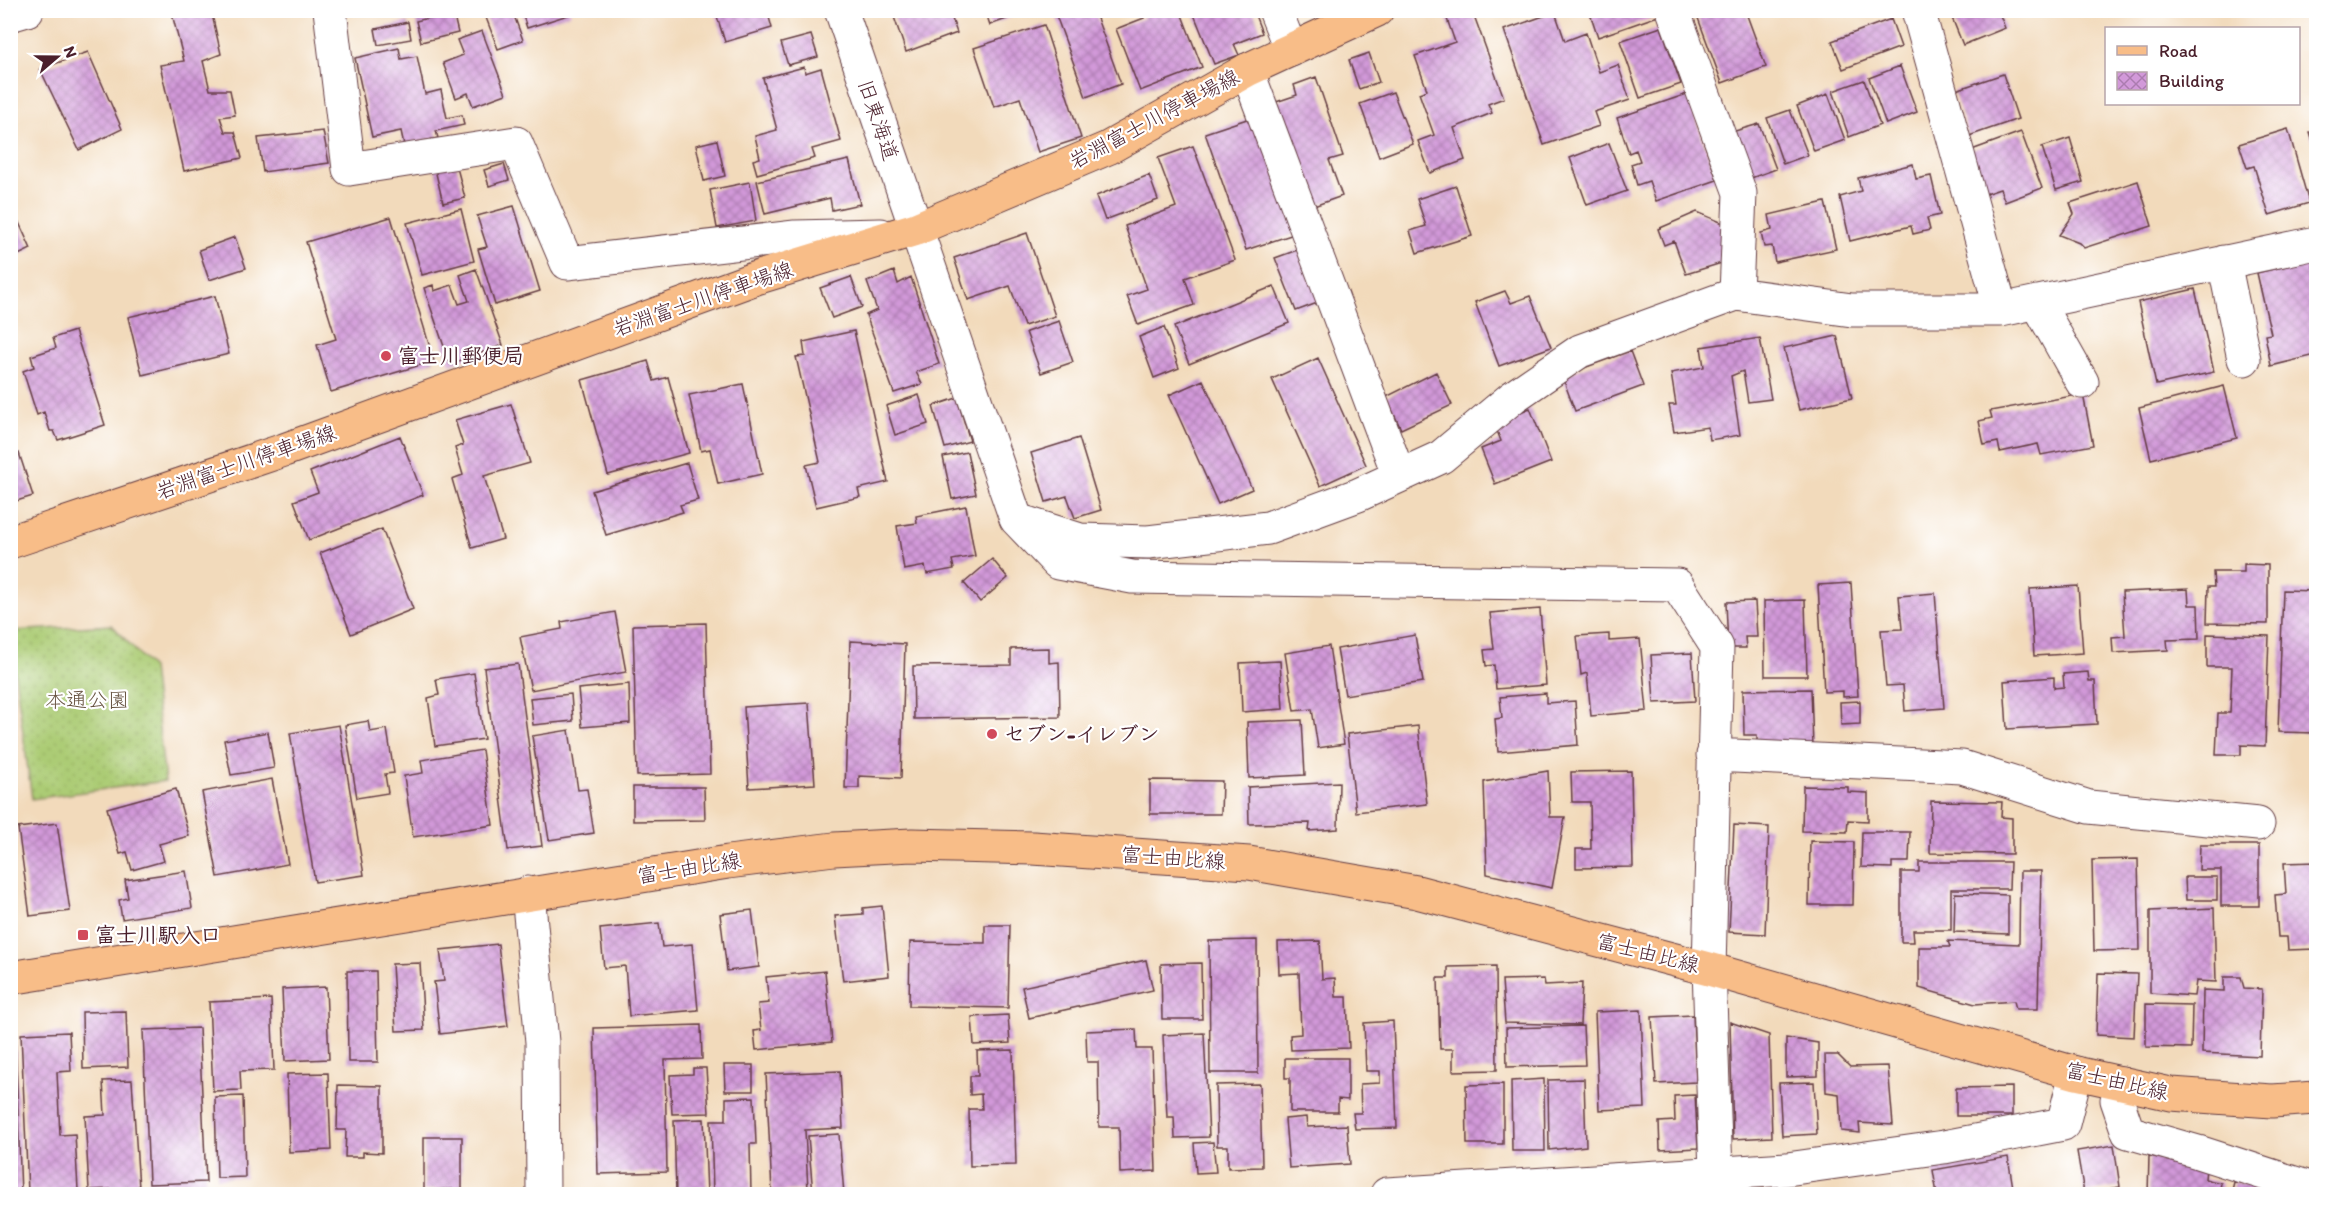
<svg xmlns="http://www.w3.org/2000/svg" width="2327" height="1205" font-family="Itim,'Klee One',sans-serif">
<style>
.grass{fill:url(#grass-dots);stroke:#7b7650;stroke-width:1.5}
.building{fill:url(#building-cross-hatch)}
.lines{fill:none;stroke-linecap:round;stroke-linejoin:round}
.minor-casing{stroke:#633b41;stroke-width:35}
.major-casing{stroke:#633b41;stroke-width:35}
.minor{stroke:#fff;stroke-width:33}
.major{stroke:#f8bd88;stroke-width:33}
.poi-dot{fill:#d1495b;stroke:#fff;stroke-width:2}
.labels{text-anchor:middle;stroke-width:4.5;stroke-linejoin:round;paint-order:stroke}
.street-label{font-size:21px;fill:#4a1f2b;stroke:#fff}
.poi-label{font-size:21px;font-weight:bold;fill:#4a1f2b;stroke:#fff;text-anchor:start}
.park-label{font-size:21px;fill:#675341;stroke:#fff}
</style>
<defs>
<pattern id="grass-dots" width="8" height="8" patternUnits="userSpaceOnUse" patternTransform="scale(1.5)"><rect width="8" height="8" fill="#accc74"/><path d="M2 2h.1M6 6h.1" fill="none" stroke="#96af65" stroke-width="1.8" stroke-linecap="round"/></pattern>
<pattern id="building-cross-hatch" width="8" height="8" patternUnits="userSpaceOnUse" patternTransform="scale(1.5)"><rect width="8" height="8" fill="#d299d9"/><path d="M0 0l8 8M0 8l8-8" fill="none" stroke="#ac7cb0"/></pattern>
</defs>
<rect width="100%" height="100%" fill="#fff"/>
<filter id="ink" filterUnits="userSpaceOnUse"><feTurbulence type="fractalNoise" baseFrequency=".0167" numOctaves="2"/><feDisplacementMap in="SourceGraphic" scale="12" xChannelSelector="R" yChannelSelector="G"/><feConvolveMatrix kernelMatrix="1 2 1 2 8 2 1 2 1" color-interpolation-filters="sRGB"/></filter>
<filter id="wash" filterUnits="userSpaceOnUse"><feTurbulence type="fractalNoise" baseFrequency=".008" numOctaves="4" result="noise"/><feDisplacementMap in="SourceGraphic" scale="24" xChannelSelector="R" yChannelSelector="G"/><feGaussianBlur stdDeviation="1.35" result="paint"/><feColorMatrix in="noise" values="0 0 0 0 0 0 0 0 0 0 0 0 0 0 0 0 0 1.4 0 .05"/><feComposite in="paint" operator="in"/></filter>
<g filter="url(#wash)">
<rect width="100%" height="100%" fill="#f2dabb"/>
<path class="grass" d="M112 625 152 668 165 781 32 799 11 645V631Z"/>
<g id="blocks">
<path class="building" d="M171 10H211L221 54 203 61 210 90H230L235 115 220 117 225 132H235L242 158 184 171 160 65 184 61Z
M497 10H512L523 40 498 49 485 15Z
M521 10H569L571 14 527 28Z
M715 10H767L772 28 725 42Z
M903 10H949L957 33 906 52 893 14Z
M985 10H1028V11L990 25Z
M1054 10H1094L1121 84 1086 97Z
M1141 10H1180L1202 67 1140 91 1116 29 1144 18Z
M1198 10H1253L1262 33 1234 44 1239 55 1214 64 1193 12Z
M1459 10H1472L1504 98 1488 104 1492 113 1454 128 1465 160 1430 173 1418 141 1434 135 1419 93 1427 90 1415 56 1455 42 1446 16Z
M1589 10H1656L1658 16 1598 37Z
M1695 10H1745L1766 67 1722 83Z
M1941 10H1998L2005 28 1963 45 1950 13 1943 15Z
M453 12 458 33 421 42 416 21Z
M1555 12 1565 41 1586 33 1599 72 1618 65 1630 100 1594 112 1599 126 1544 145 1504 30Z
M1891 19 1901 47 1843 69 1832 41Z
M408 22 411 39 378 45 375 29Z
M1044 25 1081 138 1038 152 1020 98 994 107 974 48Z
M1661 27 1681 84 1640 98 1620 41Z
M482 31 506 94 473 106 468 93 456 98 443 63 463 55 457 40Z
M811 35 818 57 788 65 781 43Z
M399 48 401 59 417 56 425 94 441 90 447 118 462 115 464 125 436 131 438 138 404 145 401 131 372 137 355 58Z
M88 52 122 129 79 150 40 69Z
M1369 53 1379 82 1359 89 1349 60Z
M1900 66 1917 112 1886 124 1869 78Z
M804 67 805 73 821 68 841 141 812 149 815 158 757 174 753 160 760 158 755 136 777 130 763 78Z
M2003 74 2018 119 1969 136 1953 91Z
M1316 77 1343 156 1329 160 1342 196 1311 207 1276 102 1297 95 1294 85Z
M1864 80 1880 125 1849 137 1833 91Z
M1393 92 1413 144 1379 157 1360 104Z
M1687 94 1717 180 1656 201 1649 181 1637 185 1631 164 1640 161 1636 150 1629 153 1617 118Z
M1828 94 1845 140 1814 151 1797 106Z
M1790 110 1808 155 1783 164 1767 118Z
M1256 116 1297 233 1246 250 1205 133Z
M1759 124 1776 169 1751 178 1735 131Z
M2288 129 2309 203 2269 215 2254 166 2247 168 2239 144Z
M2316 130V150L2310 132Z
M323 131 329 163 263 172 258 138Z
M2021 132 2042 188 2005 202 2000 189 1985 194 1969 151Z
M2070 138 2083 182 2056 190 2042 147Z
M717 140 725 176 704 181 696 145Z
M1609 143 1627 191 1587 205 1570 158Z
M1193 146 1235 260 1185 278 1194 305 1138 325 1127 296 1147 289 1125 226 1176 207 1158 158Z
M455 160 465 198 443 203 434 165Z
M849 160 860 204 832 210 830 198 765 214 757 181Z
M504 164 509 180 489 186 484 170Z
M1913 164 1916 179 1931 176 1940 215 1927 218 1930 230 1913 234 1911 226 1850 241 1840 197 1861 191 1858 178Z
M1149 175 1158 200 1105 220 1096 196Z
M2138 181 2152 226 2084 248 2079 243 2059 235 2074 214 2070 203Z
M750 182 756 221 717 228 710 190Z
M1456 186 1472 236 1417 253 1410 231 1426 226 1417 199Z
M1825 202 1836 249 1775 262 1772 246 1764 247 1761 233 1772 230 1769 215Z
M10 203 31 249 10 259Z
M514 206 540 291 495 305 478 249 487 247 477 216Z
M461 209 474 261 422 275 407 223Z
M1697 212 1723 223 1725 262 1686 274 1674 241 1664 245 1658 229Z
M391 217 434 361 331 392 317 345 336 339 306 242Z
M1027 233 1055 316 1024 326 1010 286 968 300 954 258Z
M235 237 246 268 209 280 199 250Z
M1300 249 1320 302 1296 311 1275 258Z
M2312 260 2316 279V355L2271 366 2265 335 2271 334 2257 273Z
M476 269 503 345 450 364 424 288 433 285 434 291 452 285 459 304 469 301 460 275Z
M894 271 898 284 911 277 939 364 916 372 922 384 894 393 866 315 877 310 867 282Z
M851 277 862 307 832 318 820 288Z
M1274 286 1289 323 1189 364 1174 327Z
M2195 289 2214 372 2156 385 2138 302Z
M1505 291 1511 303 1530 296 1551 347 1499 366 1475 302Z
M215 296 229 354 142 375 128 317Z
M1059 321 1073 362 1041 373 1026 332Z
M1164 327 1179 368 1154 378 1139 337Z
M75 331 105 425 58 440 54 431H50L44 412 37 415 23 371 34 367 31 356 56 348 53 338Z
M854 331 888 482 858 489 860 497 816 507 806 465 820 462 796 357 805 356 803 342Z
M1837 336 1852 398 1799 410 1784 348Z
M1760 338 1771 399 1748 402 1743 371 1731 376 1740 435 1710 440 1708 427 1674 432 1669 405H1676L1671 373 1704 367 1701 347Z
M1630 351 1643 386 1575 411 1562 376Z
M1318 358 1366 465 1320 486 1272 379Z
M648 361 654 381 668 377 689 453 608 475 582 380Z
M1436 372 1452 405 1401 429 1386 397Z
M1203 380 1252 489 1218 504 1169 395Z
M743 384 762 474 718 484 710 449 701 451 689 395Z
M2224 386 2237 438 2151 459 2139 408Z
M2083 394 2093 445 2041 455 2038 444 2000 452 1998 442 1984 445 1979 421 1992 418 1990 411Z
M919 395 928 424 895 435 886 406Z
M957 398 970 441 945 448 933 406Z
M511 404 530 463 484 476 503 539 472 548 452 479 463 475 455 448 463 445 455 420Z
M1530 408 1551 462 1495 484 1481 449 1501 441 1494 423Z
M400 436 423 495 309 540 294 501 318 492 310 472Z
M1079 438 1101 510 1075 518 1067 496 1046 502 1031 453Z
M967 452 976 494 952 499 943 457Z
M19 453 33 496 10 503V456Z
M687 463 698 500 680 505 683 512 606 535 592 491Z
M966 506 975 556 952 560 954 569 927 574 925 566 904 570 897 526 917 523 916 516Z
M382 529 413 609 351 634 320 553Z
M992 559 1008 578 980 602 964 583Z
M2244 564 2268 565V624L2207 623 2208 587H2214L2213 572H2244Z
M1851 583 1858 696 1843 697V691L1824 692 1818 585Z
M2078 586 2083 653 2034 656 2030 589Z
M2188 589 2189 605H2198L2199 639 2167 640 2168 650 2113 653 2112 637 2125 636 2122 592Z
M2283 590 2316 591V733L2278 732Z
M1935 593 1944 708 1905 711 1903 685 1886 686 1881 630 1902 629 1899 596Z
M1805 600 1807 676H1765L1764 601Z
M1755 601 1757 637H1745L1746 648H1728L1726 602Z
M1540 609 1546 685 1496 689 1494 665 1486 666 1484 650 1494 649 1490 613Z
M615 612 626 672 531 690 520 637 562 629 561 622Z
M706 623 710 774 637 776 633 625Z
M1609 634V641L1640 639 1647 711 1591 716 1587 673 1581 675 1577 636Z
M2207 634 2269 636 2265 746 2241 745V755H2216L2218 713H2230L2232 667H2207Z
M1415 635 1423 682 1345 695 1337 649Z
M850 641 905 644 901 778 859 776V788H845Z
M1329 646 1344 744 1318 748 1312 709 1294 711 1285 653Z
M1049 648V663L1059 662 1060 717 914 719 913 666 1011 665V649Z
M1692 653 1695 701 1654 703 1651 655Z
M1280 661 1283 709 1242 712 1240 663Z
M518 664 542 846 508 850 484 668Z
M2088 672 2089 681H2095L2097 724 2007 729 2004 681 2054 677V688L2064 687 2063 674Z
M474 673 484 739 435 746 428 698 439 695 436 679Z
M629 684 630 723 582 727 578 689Z
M1811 689 1813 747 1757 748V735H1744L1743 690Z
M1546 693V703L1575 701 1578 745 1498 752 1495 719 1502 718 1500 697Z
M571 694 573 721 533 725 530 698Z
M1860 701V724L1841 725 1840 702Z
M809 703 815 784 749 788 744 707Z
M1302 720 1305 775 1249 778 1247 722Z
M368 721 370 732 387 729 394 773 385 774 388 793 357 798 345 725Z
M339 725 364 875 315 882 290 733Z
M1418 726 1427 804 1356 812 1347 734Z
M569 730 578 790 587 789 594 833 549 840 532 736Z
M268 732 274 768 231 775 224 740Z
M482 750 493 825 413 837 404 776 423 773 421 760Z
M1548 771 1550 817H1565L1552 888 1487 874 1484 782Z
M1631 771 1633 867 1576 868V849H1591L1590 802H1572L1571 772Z
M272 779 288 864 218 877 202 792Z
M1150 780 1222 781 1221 814H1150Z
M1339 782 1338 829 1309 831 1310 823 1249 824 1248 787Z
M1803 786 1848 787V792L1868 793V821L1848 820 1847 832 1802 831Z
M633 787H704L705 820 633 821Z
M176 789 189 836 159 844 164 861 132 870 127 852 120 854 107 808Z
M1931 801 2002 802 2001 817 2012 818V854L1930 853Z
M57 823 70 911 30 916 18 828Z
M1734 825 1769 827 1765 934 1729 932Z
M1862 832H1910L1909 862H1892V868L1861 867Z
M1810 841 1854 842 1853 905H1809Z
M2200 845H2259V906H2221V870H2199Z
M2138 859 2140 950 2094 951 2092 860Z
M1919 862H2010L2009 889H1951V930H1913L1914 942H1901V872H1919Z
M2316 862V949L2288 950 2287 937H2278L2275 895 2286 894 2284 863Z
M186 871 192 908 122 919 119 900 128 898 125 880Z
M2020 871H2041L2038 1009H2016L2014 1001 1975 1004 1919 988V947H1950L1948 941 2019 944Z
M2185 877H2217V900H2186Z
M1955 893 2008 895V934L1954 932Z
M882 906 889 976 843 981 835 916 863 914V908Z
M2214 908 2216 982 2196 981 2194 996 2150 993V911Z
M752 910 759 967 727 971 720 914Z
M659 923 662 947 692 944 698 1010 629 1016 625 966 604 968 600 929Z
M985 925H1010L1008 1008 909 1006 910 942 985 943Z
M1257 940 1258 1073H1210L1209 941Z
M1320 941 1322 979 1335 978 1336 997H1347L1349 1048 1291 1050 1290 1035 1301 1034 1299 973 1279 974 1278 942Z
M498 944 508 1026 440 1034 434 982 444 981 440 950Z
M1146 960 1153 990 1029 1018 1022 987Z
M420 963 424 1030 396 1031 392 964Z
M1201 963 1202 1019H1162L1161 964Z
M1496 966 1497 1070 1453 1071V1049H1440L1438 978H1448V967Z
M347 971H376L378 1062H348Z
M825 971 832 1042 756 1050 754 1031 761 1030 758 1004 769 1003 766 977Z
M2098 973 2137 974 2134 1037 2096 1035Z
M2224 977H2241L2244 988 2262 989 2260 1056 2202 1053 2203 990 2224 991Z
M1544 979 1545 985 1582 983 1580 1025 1505 1023 1502 980Z
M326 987 329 1059 285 1061 282 989Z
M271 999 274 1070 240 1071 241 1090 213 1091 209 1002Z
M2146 1004 2192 1005 2191 1048 2146 1047Z
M1641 1010 1645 1108 1599 1110 1595 1012Z
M126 1011 128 1067 83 1069 82 1012Z
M1008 1015 1010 1043 974 1045 972 1017Z
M1693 1015 1696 1082 1656 1084 1652 1017Z
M1393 1021 1397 1128 1355 1129 1353 1113H1361L1360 1084 1380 1083V1071H1366L1364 1023Z
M1730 1022 1769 1035 1772 1137 1733 1139Z
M701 1025 702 1059 665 1060 667 1172 598 1174 594 1028Z
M1583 1026 1585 1065 1507 1067 1506 1028Z
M199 1028 206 1182 149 1184 143 1030Z
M1136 1029 1137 1049H1152L1156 1171 1120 1173 1119 1127H1099L1098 1062H1087L1086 1031Z
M69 1032 71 1071 57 1072 60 1135 75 1134 78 1190 28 1192 21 1034Z
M1204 1033 1209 1137 1175 1138 1174 1117H1167L1163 1035Z
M10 1035H15L21 1194H10Z
M1786 1038 1818 1043V1076L1786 1077Z
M1013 1050 1016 1165 970 1166 969 1109H982L981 1094 970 1095V1076H978L977 1051Z
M1825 1055H1838L1850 1067 1888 1066 1893 1125 1859 1123 1860 1133 1841 1131 1839 1094 1826 1092Z
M1285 1058H1348V1100L1338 1099V1112H1290V1078H1285Z
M724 1065H753V1091H725Z
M693 1068H706L709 1113 672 1114 670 1075 693 1074Z
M840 1071 843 1128 805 1130 808 1190 772 1192 766 1074Z
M328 1073 331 1150 289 1152 287 1074Z
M1544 1079 1545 1151H1512L1511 1081Z
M1584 1079 1586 1146 1549 1150 1548 1080Z
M132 1080 139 1188 89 1190 85 1116 105 1115 103 1081Z
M1814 1082 1817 1134 1782 1136 1779 1083Z
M1260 1084 1262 1167 1228 1168V1146H1217L1216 1085Z
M1503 1084V1144H1467L1466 1085Z
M338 1085 382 1086V1153L363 1152V1157H345L346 1130H337Z
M2012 1087V1116H1956V1088Z
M1695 1095 1698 1148 1660 1150 1659 1122 1675 1121 1674 1096Z
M243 1096 245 1177 217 1178 215 1097Z
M754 1097 756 1144H750L751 1194H713L711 1120H726V1098Z
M1306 1117 1307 1127 1347 1125 1350 1164 1289 1168 1285 1119Z
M704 1119 707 1194H676L674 1120Z
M839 1134 844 1194H813L808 1136Z
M424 1137H462V1189L424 1190Z
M1213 1142 1216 1172 1196 1173 1194 1143Z
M2114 1145 2120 1187 2084 1193 2077 1151Z
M2149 1156 2206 1168 2205 1179 2221 1183 2219 1194H2148Z
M2008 1157 2014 1194H1937L1933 1170Z
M2234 1182 2265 1186 2266 1194H2231Z"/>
</g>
</g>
<g filter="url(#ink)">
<use href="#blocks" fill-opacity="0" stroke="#633b41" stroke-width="1.5"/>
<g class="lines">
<defs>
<path id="minor" d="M330 10 349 169 516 143 567 263 795 237 881 235
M841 10 1016 519 1058 563 1132 577 1677 585 1717 647 1709 969 1716 1173
M1275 10 1291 50
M1673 10 1740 193 1736 294
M1918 10 2001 310
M10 15 27 10
M1247 70 1399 476
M2224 262 2244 359
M2037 302 2082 382
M1020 521 1080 540 1148 542 1268 528 1358 495 1441 457 1513 397 1580 351 1736 294 1852 310H2001L2316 243
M1713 755 1962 767 2089 807 2258 824
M528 893 542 1042 543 1194
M2122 1083 2117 1100 2128 1132 2198 1152 2316 1190
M1387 1194 1787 1169 1944 1147 2063 1124 2076 1073"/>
<path id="major" d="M10 542 284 450 756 278 916 229 1108 148 1247 70 1377 10
M10 978 728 862 834 849 912 845 1033 848 1249 863 1417 892 1709 969 2076 1073 2171 1094 2272 1101 2316 1098"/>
</defs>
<use href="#minor" class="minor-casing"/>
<use href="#major" class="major-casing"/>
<use href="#minor" class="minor"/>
<use href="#major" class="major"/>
</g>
</g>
<g class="poi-dot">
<circle cx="386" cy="356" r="6"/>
<circle cx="992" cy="734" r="6"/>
<rect x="77" y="929" width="12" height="12" rx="3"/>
</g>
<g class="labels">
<g class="street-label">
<text transform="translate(1154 119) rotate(-28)" y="7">岩淵富士川停車場線</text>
<text transform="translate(878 120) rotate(71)" y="7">旧東海道</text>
<text transform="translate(703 299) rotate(-19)" y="7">岩淵富士川停車場線</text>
<text transform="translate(246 462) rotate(-19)" y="7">岩淵富士川停車場線</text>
<text transform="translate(1173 858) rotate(4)" y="7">富士由比線</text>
<text transform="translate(689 868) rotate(-9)" y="7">富士由比線</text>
<text transform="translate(1648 953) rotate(14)" y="7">富士由比線</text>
<text transform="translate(2117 1081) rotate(13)" y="7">富士由比線</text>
</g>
<g class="poi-label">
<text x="398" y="363">富士川郵便局</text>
<text x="1004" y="741">セブン-イレブン</text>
<text x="95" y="942">富士川駅入口</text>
</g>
<g class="park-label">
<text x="87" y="707">本通公園</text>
</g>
</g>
<rect width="2327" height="1205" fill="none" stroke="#fff" stroke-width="36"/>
<rect x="2105" y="27" width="195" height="78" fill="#ffffff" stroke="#b7a5aa" stroke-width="1.5"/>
<rect x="2117" y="46" width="30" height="9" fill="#f8bd88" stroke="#b7a5aa" stroke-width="1.5"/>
<text x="2159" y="57" font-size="18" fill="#4a1f2b">Road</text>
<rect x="2117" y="72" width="30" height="18" fill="url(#building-cross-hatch)" stroke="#b7a5aa" stroke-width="1.5"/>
<text x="2159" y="87" font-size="18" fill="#4a1f2b">Building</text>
<g transform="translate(57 57) rotate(70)" stroke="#ffffff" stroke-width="4.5" paint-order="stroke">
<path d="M0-4.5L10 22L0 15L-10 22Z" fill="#4a1f2b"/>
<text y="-9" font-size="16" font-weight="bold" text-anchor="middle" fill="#4a1f2b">N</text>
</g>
</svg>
